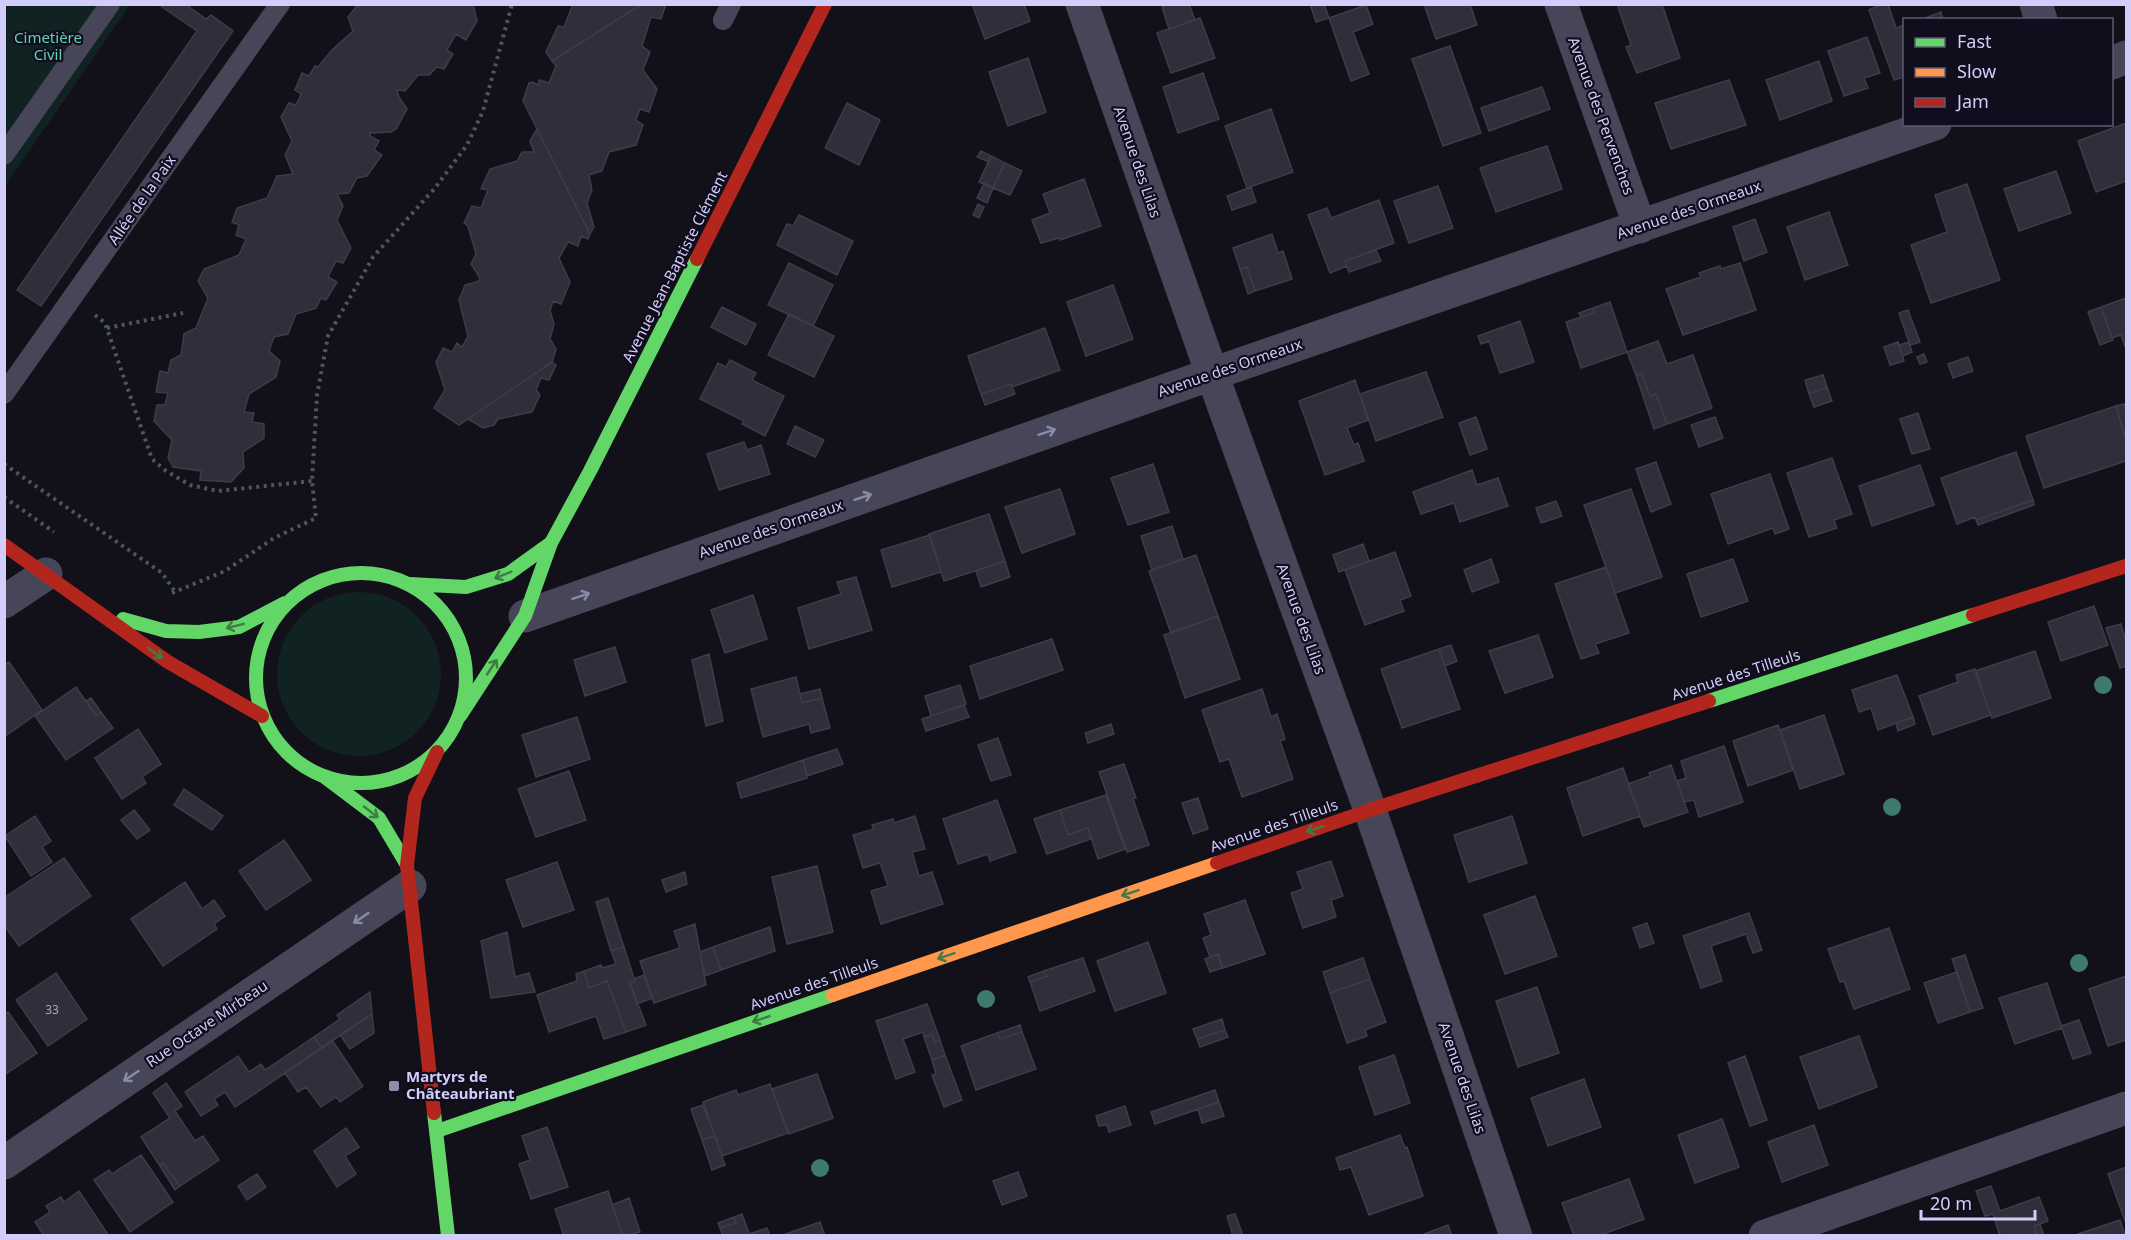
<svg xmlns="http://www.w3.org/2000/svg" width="2131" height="1240" font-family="'Noto Sans',sans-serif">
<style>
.green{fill:#112223}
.building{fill:#302e3b;stroke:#3e3b4c;stroke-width:1.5}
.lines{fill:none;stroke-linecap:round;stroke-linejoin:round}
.path{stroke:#4a5761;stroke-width:4;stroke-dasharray:3 4.5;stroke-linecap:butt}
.lane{stroke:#474658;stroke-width:20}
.street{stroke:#474658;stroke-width:33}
.fast{stroke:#63d668;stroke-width:14}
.slow{stroke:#ff974d;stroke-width:14}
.jam{stroke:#b3261e;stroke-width:14}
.tree{fill:#3e7a6f}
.oneway{stroke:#8c8aa9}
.oneway2{stroke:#3e7c46}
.poi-dot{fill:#8f8bab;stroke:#100d1c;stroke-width:2}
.labels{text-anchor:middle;stroke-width:4.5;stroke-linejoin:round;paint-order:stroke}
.number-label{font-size:12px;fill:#aaa5ca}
.park-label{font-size:15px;fill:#62d1b6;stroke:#100d1c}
.street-label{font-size:15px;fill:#d2cdfa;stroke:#100d1c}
.poi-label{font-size:15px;font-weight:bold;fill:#d2cdfa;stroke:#100d1c;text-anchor:start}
</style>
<rect width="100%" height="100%" fill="#121018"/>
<path class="green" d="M5 5H130L5 186Z
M277 674a82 82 0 1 1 164 0a82 82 0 1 1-164 0Z"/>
<path class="building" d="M158 4H185L206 19 211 15 233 31 41 306 17 290 197 31Z
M365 4H473L477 21 466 40 456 34 447 50 453 54 444 69 437 67 429 75H418L405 91 397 90 399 97 407 109 396 129 391 132 370 133V136L379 141 374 150 382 155 367 176 357 178 349 193 337 194 343 206 337 220 351 248 343 263 336 261 328 277 337 282 326 300 321 298 316 308 296 314 288 334 274 337 269 351 280 361 276 377 249 394 244 412 254 413 252 422 264 424V438L243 452 244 468 231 482 200 480 201 471 173 467 168 458 172 440 154 421 157 405H165L168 393 156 392 160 371 168 373 171 360 181 355 184 334 196 328 208 298 198 281 204 269 239 255 246 239 236 235 239 225 232 222 237 208 267 198 277 176 293 174 285 155 292 141 281 117 289 103 296 105 301 94 295 90 302 73 309 76 315 66 318 67 332 50 353 31 348 17 356 7Z
M573 4H642L552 61 546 52 558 26 564 27Z
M642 4H666L661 19 651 17 642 46 650 52 643 70 657 89 649 112 640 109 636 120 643 125 636 145 609 152 602 171 589 175 592 190 587 203 594 227 590 234 523 101 529 83 533 82 538 85 539 80 549 83 556 66 552 61Z
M972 4H1024L1030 21 985 39Z
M1169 4H1189L1195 20 1169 29 1162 7Z
M1310 4H1324L1329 18 1316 22Z
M1424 4H1470L1477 25 1436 39Z
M1617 4H1662L1680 58 1637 73 1626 47 1631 45Z
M1882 4H1888L1896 28 1904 25V77L1894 80 1869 10Z
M1366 5 1373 24 1353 32 1369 74 1351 81 1329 18Z
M1941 12 1943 20H1920Z
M1200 18 1215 58 1171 73 1157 33Z
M1867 37 1880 73 1864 78 1868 88 1844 96 1828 51Z
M1450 46 1481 133 1443 146 1412 59Z
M1028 58 1046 112 1008 126 989 72Z
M1819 61 1832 101 1780 120 1766 80Z
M1203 73 1219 119 1178 133 1163 87Z
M1729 80 1746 125 1671 149 1655 103Z
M1542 87 1550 109 1489 131 1481 108Z
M847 103 880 120 859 165 825 148Z
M1271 109 1293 172 1247 188 1225 126Z
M2126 123V181L2096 192 2078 141Z
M537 129 590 234 588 239 581 236 578 246 568 242 559 258 570 282 561 304 553 301 550 311 554 324 550 339 556 349 552 362 459 425 434 408 445 390 436 362 443 348 452 352 457 343 462 347 468 336 459 300 465 285 479 281 480 278 471 264 476 254 468 226 464 223 472 206 481 208 488 190 481 189 490 169 517 161 522 152H534L530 141Z
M1547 146 1562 189 1496 212 1480 168Z
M981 151 991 156 989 162 977 157Z
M991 156 1005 163 993 188 979 182Z
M1005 163 1022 171 1010 195 993 188Z
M2056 171 2071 213 2019 231 2004 189Z
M1084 179 1101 226 1060 240 1059 238 1041 243 1032 220 1050 213 1043 194Z
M984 183 993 188 987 203 977 198Z
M1967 184 2000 280 1931 303 1911 245 1947 232 1935 195Z
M1438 186 1453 228 1409 243 1394 201Z
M1251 187 1256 202 1232 210 1227 196Z
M1379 200 1394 243 1345 261 1347 266 1330 273 1308 215 1327 208 1331 218Z
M978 204 984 207 979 218 973 215Z
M1829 212 1848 265 1805 280 1787 227Z
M799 215 853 241 837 275 777 245 787 224 793 226Z
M1755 219 1767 252 1744 261 1733 227Z
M1272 234 1278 253 1283 251 1292 279 1255 291 1247 267 1240 269 1233 248Z
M1376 250 1381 261 1349 272 1345 261Z
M789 263 833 285 813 326 768 305Z
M1740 263 1756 310 1683 335 1666 289 1701 277 1699 273 1720 266 1721 269Z
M1247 267 1255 291 1248 294 1240 269Z
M1113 285 1133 339 1086 356 1067 302Z
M2126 298V349L2121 335 2112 338 2101 307Z
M1610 302 1627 352 1581 368 1566 322 1594 313 1593 308Z
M722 307 756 324 746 345 711 327Z
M2101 307 2113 340 2100 345 2088 312Z
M1593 308 1594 313 1581 317 1579 313Z
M1908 310 1920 342 1910 345 1899 313Z
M789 314 834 336 814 377 768 355Z
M1520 321 1534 362 1500 373 1489 341 1481 344 1478 336Z
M1045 328 1060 370 1012 387 1011 384 981 394 968 356Z
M1658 341 1667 364 1693 355 1712 408 1667 424 1656 394 1650 396 1642 374 1636 375 1627 352Z
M1898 342 1904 361 1890 365 1884 347Z
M1909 342 1912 352 1903 356 1899 345Z
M1924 354 1927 362 1920 364 1917 357Z
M1968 357 1973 371 1953 378 1948 364Z
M730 360 756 373 752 380 784 396 765 436 742 424 744 421 700 399 718 363 726 367Z
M552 362 556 365 549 380 541 378 536 390 540 395 532 412 498 419 494 425 483 428 468 419Z
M1426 372 1443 417 1376 441 1360 394Z
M1642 374 1650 396 1656 394 1667 424 1654 429 1636 375Z
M1823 375 1827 387 1809 394 1805 380Z
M1355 380 1368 420 1347 428 1354 445 1358 443 1364 461 1325 475 1299 401Z
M1011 384 1015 394 985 405 981 394Z
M1827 387 1832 401 1814 407 1809 394Z
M2124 404 2126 411V433L2124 434 2116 406Z
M2116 406 2126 440V461L2044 488 2026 436Z
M1918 413 1930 449 1912 454 1900 419Z
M1476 417 1487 449 1470 455 1459 423Z
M1715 417 1723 438 1699 447 1691 425Z
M795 426 824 440 815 457 787 444Z
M744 442 747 450 761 445 770 474 719 490 707 454Z
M2016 452 2033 500 1976 520 1975 517 1957 524 1941 478Z
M1832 458 1852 514 1834 520 1837 528 1809 537 1787 473Z
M1656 462 1671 504 1651 512 1636 469Z
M1153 464 1169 512 1128 525 1111 478Z
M1920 465 1934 505 1872 526 1859 486Z
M1472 470 1477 485 1498 478 1508 506 1460 522 1454 503 1421 514 1413 492Z
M1770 474 1789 529 1775 534 1773 528 1728 544 1711 494Z
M1060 489 1075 534 1022 553 1005 507Z
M1631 489 1662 577 1615 593 1584 505Z
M2033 500 2034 505 1978 525 1976 520Z
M1556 501 1562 516 1541 523 1536 508Z
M989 514 1005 561 944 581 929 534Z
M1172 526 1183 559 1152 570 1141 536Z
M930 535 941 572 892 587 881 550Z
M1363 544 1369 561 1339 572 1333 555Z
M1395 552 1411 596 1400 600 1404 611 1365 625 1345 570Z
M1196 555 1218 616 1171 633 1149 571Z
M1491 559 1499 582 1472 592 1464 570Z
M1733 559 1748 601 1701 617 1687 574Z
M1005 561 1010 577 981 587 976 571Z
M1606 567 1629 633 1595 644 1599 653 1581 659 1555 584Z
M856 577 872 630 809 649 798 608 841 594 837 582Z
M753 595 767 639 725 653 711 610Z
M2094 606 2108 645 2061 661 2048 622Z
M1218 616 1240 679 1185 698 1164 635Z
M2121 624 2126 641V666L2120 668 2106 628Z
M1538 635 1553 677 1505 693 1489 651Z
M1052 639 1063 670 980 699 970 666Z
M1451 645 1457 661 1445 666 1439 649Z
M615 647 626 682 585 696 574 660Z
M1439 649 1460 709 1402 728 1381 669Z
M2035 651 2051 698 1992 718 1975 671Z
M709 654 723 721 706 726 692 660Z
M9 662 42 710 4 737V665Z
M1975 669 1991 715 1933 735 1919 696 1958 682 1956 675Z
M1897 675 1913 717 1878 730 1871 708 1859 712 1852 690Z
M796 677 802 703 822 698 830 728 811 733 809 724 763 737 751 689Z
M960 685 966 704 931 716 925 696Z
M76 687 96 716 101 712 113 728 66 760 35 716Z
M820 689 822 698 802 703 800 694Z
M1262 689 1271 717 1277 714 1285 739 1280 741 1293 779 1242 797 1229 759 1220 762 1202 710Z
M91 698 101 712 96 716 86 701Z
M964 705 969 717 926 731 922 719Z
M1824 715 1844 774 1800 789 1780 730Z
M577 717 590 759 536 777 522 735Z
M1913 717 1915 724 1898 731 1896 723Z
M1111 724 1114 734 1088 743 1085 733Z
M1778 725 1793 770 1748 786 1733 741Z
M138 729 161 764 142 777 146 783 122 799 95 758Z
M998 738 1011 775 991 781 978 745Z
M1724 746 1743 802 1699 817 1694 800 1684 802 1677 781 1686 778 1681 761Z
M837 749 843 764 807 776 803 760Z
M803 760 807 778 741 798 737 783Z
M1124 764 1136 798 1133 799 1149 845 1127 852 1099 772Z
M1671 765 1688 812 1644 827 1628 784 1650 776 1649 773Z
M1623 768 1640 816 1583 836 1567 788Z
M569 771 586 820 536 837 518 789Z
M184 789 223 816 212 830 174 805Z
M1106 795 1125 849 1098 859 1088 828 1068 835 1060 810Z
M1198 798 1208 829 1193 834 1182 803Z
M997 800 1016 852 990 861 988 854 958 864 943 819Z
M134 810 150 830 137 839 121 820Z
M1060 810 1068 835 1088 828 1091 839 1047 854 1034 819Z
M35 816 51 841 42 847 52 862 31 876 5 836Z
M915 816 925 849 912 852 919 876 932 872 943 904 881 924 871 891 888 886 880 863 863 868 853 835 874 829 872 825 893 819 894 823Z
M1512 816 1527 863 1469 882 1454 835Z
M284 840 311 880 266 910 239 871Z
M64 858 91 896 19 946 4 925V898Z
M1331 861 1343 896 1331 900 1336 917 1303 928 1291 893 1303 889 1297 872Z
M557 862 574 910 523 927 506 880Z
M817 866 833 932 787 944 772 877Z
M685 872 687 884 666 892 662 880Z
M185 882 202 909 214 900 225 916 214 924 217 929 163 966 131 919Z
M1535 896 1557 956 1505 974 1484 915Z
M608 898 624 947 611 951 596 902Z
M1245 900 1265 954 1223 968 1218 954 1210 957 1203 938 1211 935 1204 914Z
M1749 913 1762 950 1753 953 1746 934 1711 946 1722 981 1701 988 1683 936Z
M1647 923 1654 943 1640 948 1633 928Z
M695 924 706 985 654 1003 640 961 680 948 674 931Z
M770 927 775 951 721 970 713 947Z
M1889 928 1910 989 1854 1009 1844 981 1840 982 1828 949Z
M507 932 515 977 529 973 535 992 491 998 481 941Z
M1148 942 1166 993 1115 1011 1097 961Z
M624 947 635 981 630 983 646 1025 626 1032 607 981 589 988 584 971 601 965 602 968 616 964 611 951Z
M713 947 721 970 705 976 700 952Z
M1218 954 1222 968 1210 972 1205 959Z
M1965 955 1983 1008 1970 1012 1952 959Z
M1083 958 1095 991 1040 1011 1030 982 1047 976 1044 971Z
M1363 958 1370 979 1330 993 1323 972Z
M584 971 589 988 607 981 626 1032 604 1039 596 1016 549 1032 537 995 577 981 576 974Z
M1044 971 1047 976 1030 982 1028 977Z
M1957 972 1970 1012 1938 1023 1924 983Z
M56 973 87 1019 48 1046 16 1000Z
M644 975 652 998 637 1004 630 983 635 981 634 979Z
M2126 976V1040L2108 1046 2089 989Z
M1370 979 1386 1022 1365 1030 1367 1036 1347 1043 1330 993Z
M2047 983 2062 1028 2015 1044 1999 998Z
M1537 987 1559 1053 1518 1067 1496 1001Z
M370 992 372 1014 322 1048 314 1037 340 1019 337 1015Z
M927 1004 940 1040 935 1042 932 1035 924 1037 923 1032 903 1039 915 1072 896 1079 876 1021Z
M8 1012 37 1053 4 1075V1015Z
M372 1014 374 1033 350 1049 340 1035Z
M1222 1019 1225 1030 1197 1039 1193 1029Z
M2079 1020 2091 1053 2073 1059 2061 1026Z
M1020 1025 1022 1032 1000 1039 997 1033Z
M1225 1030 1228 1037 1200 1047 1197 1039Z
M1022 1032 1036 1069 976 1090 961 1046 997 1033 1000 1039Z
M932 1035 935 1042 940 1040 945 1055 932 1060 924 1037Z
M1859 1036 1877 1087 1819 1109 1800 1057Z
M314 1037 322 1048 235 1107 225 1092 214 1099 218 1105 201 1116 185 1092 238 1056 249 1072 261 1064 265 1070Z
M332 1040 363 1086 340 1102 336 1097 321 1107 306 1087 298 1092 285 1073Z
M945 1055 962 1100 944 1107 932 1075 936 1074 932 1060Z
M1394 1055 1410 1103 1375 1115 1359 1067Z
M1745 1056 1767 1120 1750 1126 1728 1063Z
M817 1074 833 1118 789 1134 772 1089Z
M1584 1079 1601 1127 1548 1146 1531 1098Z
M166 1083 182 1106 175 1111 195 1141 203 1136 219 1160 180 1186 163 1163 160 1166 141 1137 170 1118 153 1093Z
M770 1084 788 1133 722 1156 703 1102 736 1090 738 1095Z
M1215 1090 1219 1102 1155 1124 1151 1112Z
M1219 1102 1224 1116 1202 1123 1198 1109Z
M703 1105 715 1136 702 1140 691 1109Z
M1125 1106 1131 1125 1109 1132 1107 1125 1099 1126 1096 1116Z
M1722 1119 1739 1167 1695 1183 1678 1135Z
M1814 1125 1828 1165 1782 1182 1768 1142Z
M547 1127 568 1187 531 1199 519 1164 530 1160 522 1136Z
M346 1128 359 1147 345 1156 356 1174 337 1187 314 1151Z
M1400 1135 1405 1148 1407 1147 1423 1196 1369 1215 1351 1167 1340 1170 1336 1158Z
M715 1136 725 1165 712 1170 702 1140Z
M141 1155 173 1202 130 1232 94 1180 109 1170 112 1174Z
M163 1163 180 1186 175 1190 160 1166Z
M2126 1167V1220L2125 1221 2108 1174Z
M1018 1172 1027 1196 1002 1205 993 1181Z
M257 1174 266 1187 247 1200 238 1186Z
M1629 1179 1644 1219 1598 1236H1574L1562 1203Z
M1991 1186 2000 1211 2039 1197 2048 1221 2034 1226 2037 1236H2000L1993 1214 1985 1216 1976 1191Z
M79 1191 109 1236H44L35 1222 50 1212 46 1206 61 1197 64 1202Z
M608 1191 623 1236H564L555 1209Z
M629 1198 640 1232 623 1236 612 1205Z
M742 1214 750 1236H723L720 1228 736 1223 734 1217Z
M1235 1214 1241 1230 1243 1236H1233L1227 1216Z
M734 1217 736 1223 720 1228 718 1223Z
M2120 1220 2125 1236 2078 1234Z
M820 1222 825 1236H780Z
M2040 1224 2044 1236H2037L2034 1226Z
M1448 1225 1452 1236H1419Z
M767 1228 770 1236H750L749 1234Z"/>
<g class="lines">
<path class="path" d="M95 315 105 323 152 459 166 471 190 485 218 491 312 481
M107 328 183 313
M4 464 162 573 176 593
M4 497 54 532
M172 593 225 571 274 538 316 518 312 481 317 395 328 336 373 257 435 188 467 145 483 111 512 4"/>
<path class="lane" d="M723 20 731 4
M4 155 110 4
M4 394 280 4"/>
<path class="street" d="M1082 4 1212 374 1370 810 1516 1236
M1561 4 1640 227
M2036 4 2041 20
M2112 63 2126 57
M4 602 46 574
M525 616 1212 374 1935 124
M4 1163 410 886
M1765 1236 2126 1108"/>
<path class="fast" d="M256 678a105 105 0 1 1 210 0a105 105 0 1 1-210 0Z
M410 584 466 587 508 574 551 543
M123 619 166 631 199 632 239 627 285 603
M1709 701 1973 615
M460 716 525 616 551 543 590 471 697 259
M326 778 379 818 407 865
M434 1113 448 1236
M437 1131 833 995"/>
<path class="slow" d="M833 995 1217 863"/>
<path class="jam" d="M697 259 825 4
M4 545 168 662 262 716
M1973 615 2126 566
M1217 863 1370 810 1709 701
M434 1113 407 865 415 798 437 752"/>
</g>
<g class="tree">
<circle cx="2103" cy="685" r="9"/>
<circle cx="1892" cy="807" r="9"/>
<circle cx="2079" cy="963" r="9"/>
<circle cx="986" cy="999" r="9"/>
<circle cx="820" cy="1168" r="9"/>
</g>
<defs><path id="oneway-shaft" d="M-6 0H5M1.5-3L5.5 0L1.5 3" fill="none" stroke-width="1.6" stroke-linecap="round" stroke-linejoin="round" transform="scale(1.5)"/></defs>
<g class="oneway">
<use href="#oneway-shaft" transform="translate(1047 432) rotate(-19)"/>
<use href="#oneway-shaft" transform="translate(863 497) rotate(-19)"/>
<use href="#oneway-shaft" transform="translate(581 596) rotate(-19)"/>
<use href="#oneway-shaft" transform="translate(361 918) rotate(146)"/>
<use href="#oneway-shaft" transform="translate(131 1076) rotate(146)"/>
</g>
<g class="oneway2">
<use href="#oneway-shaft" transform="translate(503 575) rotate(158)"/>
<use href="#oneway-shaft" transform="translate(235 626) rotate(166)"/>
<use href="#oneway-shaft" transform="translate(155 653) rotate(36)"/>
<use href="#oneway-shaft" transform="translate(492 667) rotate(-56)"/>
<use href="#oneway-shaft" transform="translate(371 812) rotate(38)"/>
<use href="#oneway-shaft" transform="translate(1315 829) rotate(161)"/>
<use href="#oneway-shaft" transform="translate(1130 893) rotate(161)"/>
<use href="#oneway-shaft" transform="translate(946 956) rotate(161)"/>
<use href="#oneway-shaft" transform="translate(761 1019) rotate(161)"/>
</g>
<rect class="poi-dot" x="388" y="1080" width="12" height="12" rx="3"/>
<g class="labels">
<g class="number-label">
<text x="52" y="1014">33</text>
</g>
<g class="park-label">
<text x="48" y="43">Cimetière<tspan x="48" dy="17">Civil</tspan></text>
</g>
<g class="street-label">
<text transform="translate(1601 116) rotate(70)" y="5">Avenue des Pervenches</text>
<text transform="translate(1137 162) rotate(71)" y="5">Avenue des Lilas</text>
<text transform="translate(142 200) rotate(-55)" y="5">Allée de la Paix</text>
<text transform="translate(1689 210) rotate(-19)" y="5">Avenue des Ormeaux</text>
<text transform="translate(675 267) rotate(-63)" y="5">Avenue Jean-Baptiste Clément</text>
<text transform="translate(1230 368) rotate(-19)" y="5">Avenue des Ormeaux</text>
<text transform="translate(771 529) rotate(-19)" y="5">Avenue des Ormeaux</text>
<text transform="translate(1301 619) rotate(70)" y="5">Avenue des Lilas</text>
<text transform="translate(1736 675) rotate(-18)" y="5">Avenue des Tilleuls</text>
<text transform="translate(1274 826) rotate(-19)" y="5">Avenue des Tilleuls</text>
<text transform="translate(814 984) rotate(-19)" y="5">Avenue des Tilleuls</text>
<text transform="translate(207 1024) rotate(-34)" y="5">Rue Octave Mirbeau</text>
<text transform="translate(1462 1078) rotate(71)" y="5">Avenue des Lilas</text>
</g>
<g class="poi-label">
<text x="406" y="1082">Martyrs de<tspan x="406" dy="17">Châteaubriant</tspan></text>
</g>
</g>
<rect width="2131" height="1240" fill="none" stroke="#d2cdfa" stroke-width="12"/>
<rect x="1903" y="18" width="210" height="108" fill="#100d1c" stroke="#5e5a75" stroke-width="1.5"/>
<rect x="1915" y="38" width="30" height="9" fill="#63d668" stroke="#5e5a75" stroke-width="1.5"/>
<text x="1957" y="48" font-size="18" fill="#d2cdfa">Fast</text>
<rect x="1915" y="68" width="30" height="9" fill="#ff974d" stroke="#5e5a75" stroke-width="1.5"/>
<text x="1957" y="78" font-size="18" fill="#d2cdfa">Slow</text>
<rect x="1915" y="98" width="30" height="9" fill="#b3261e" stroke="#5e5a75" stroke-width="1.5"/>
<text x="1957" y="108" font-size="18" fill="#d2cdfa">Jam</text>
<path d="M1921 1210v9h114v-9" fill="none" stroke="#d2cdfa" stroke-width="3"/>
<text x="1930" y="1210" font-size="18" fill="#d2cdfa" stroke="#100d1c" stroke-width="4.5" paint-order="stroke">20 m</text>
</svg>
